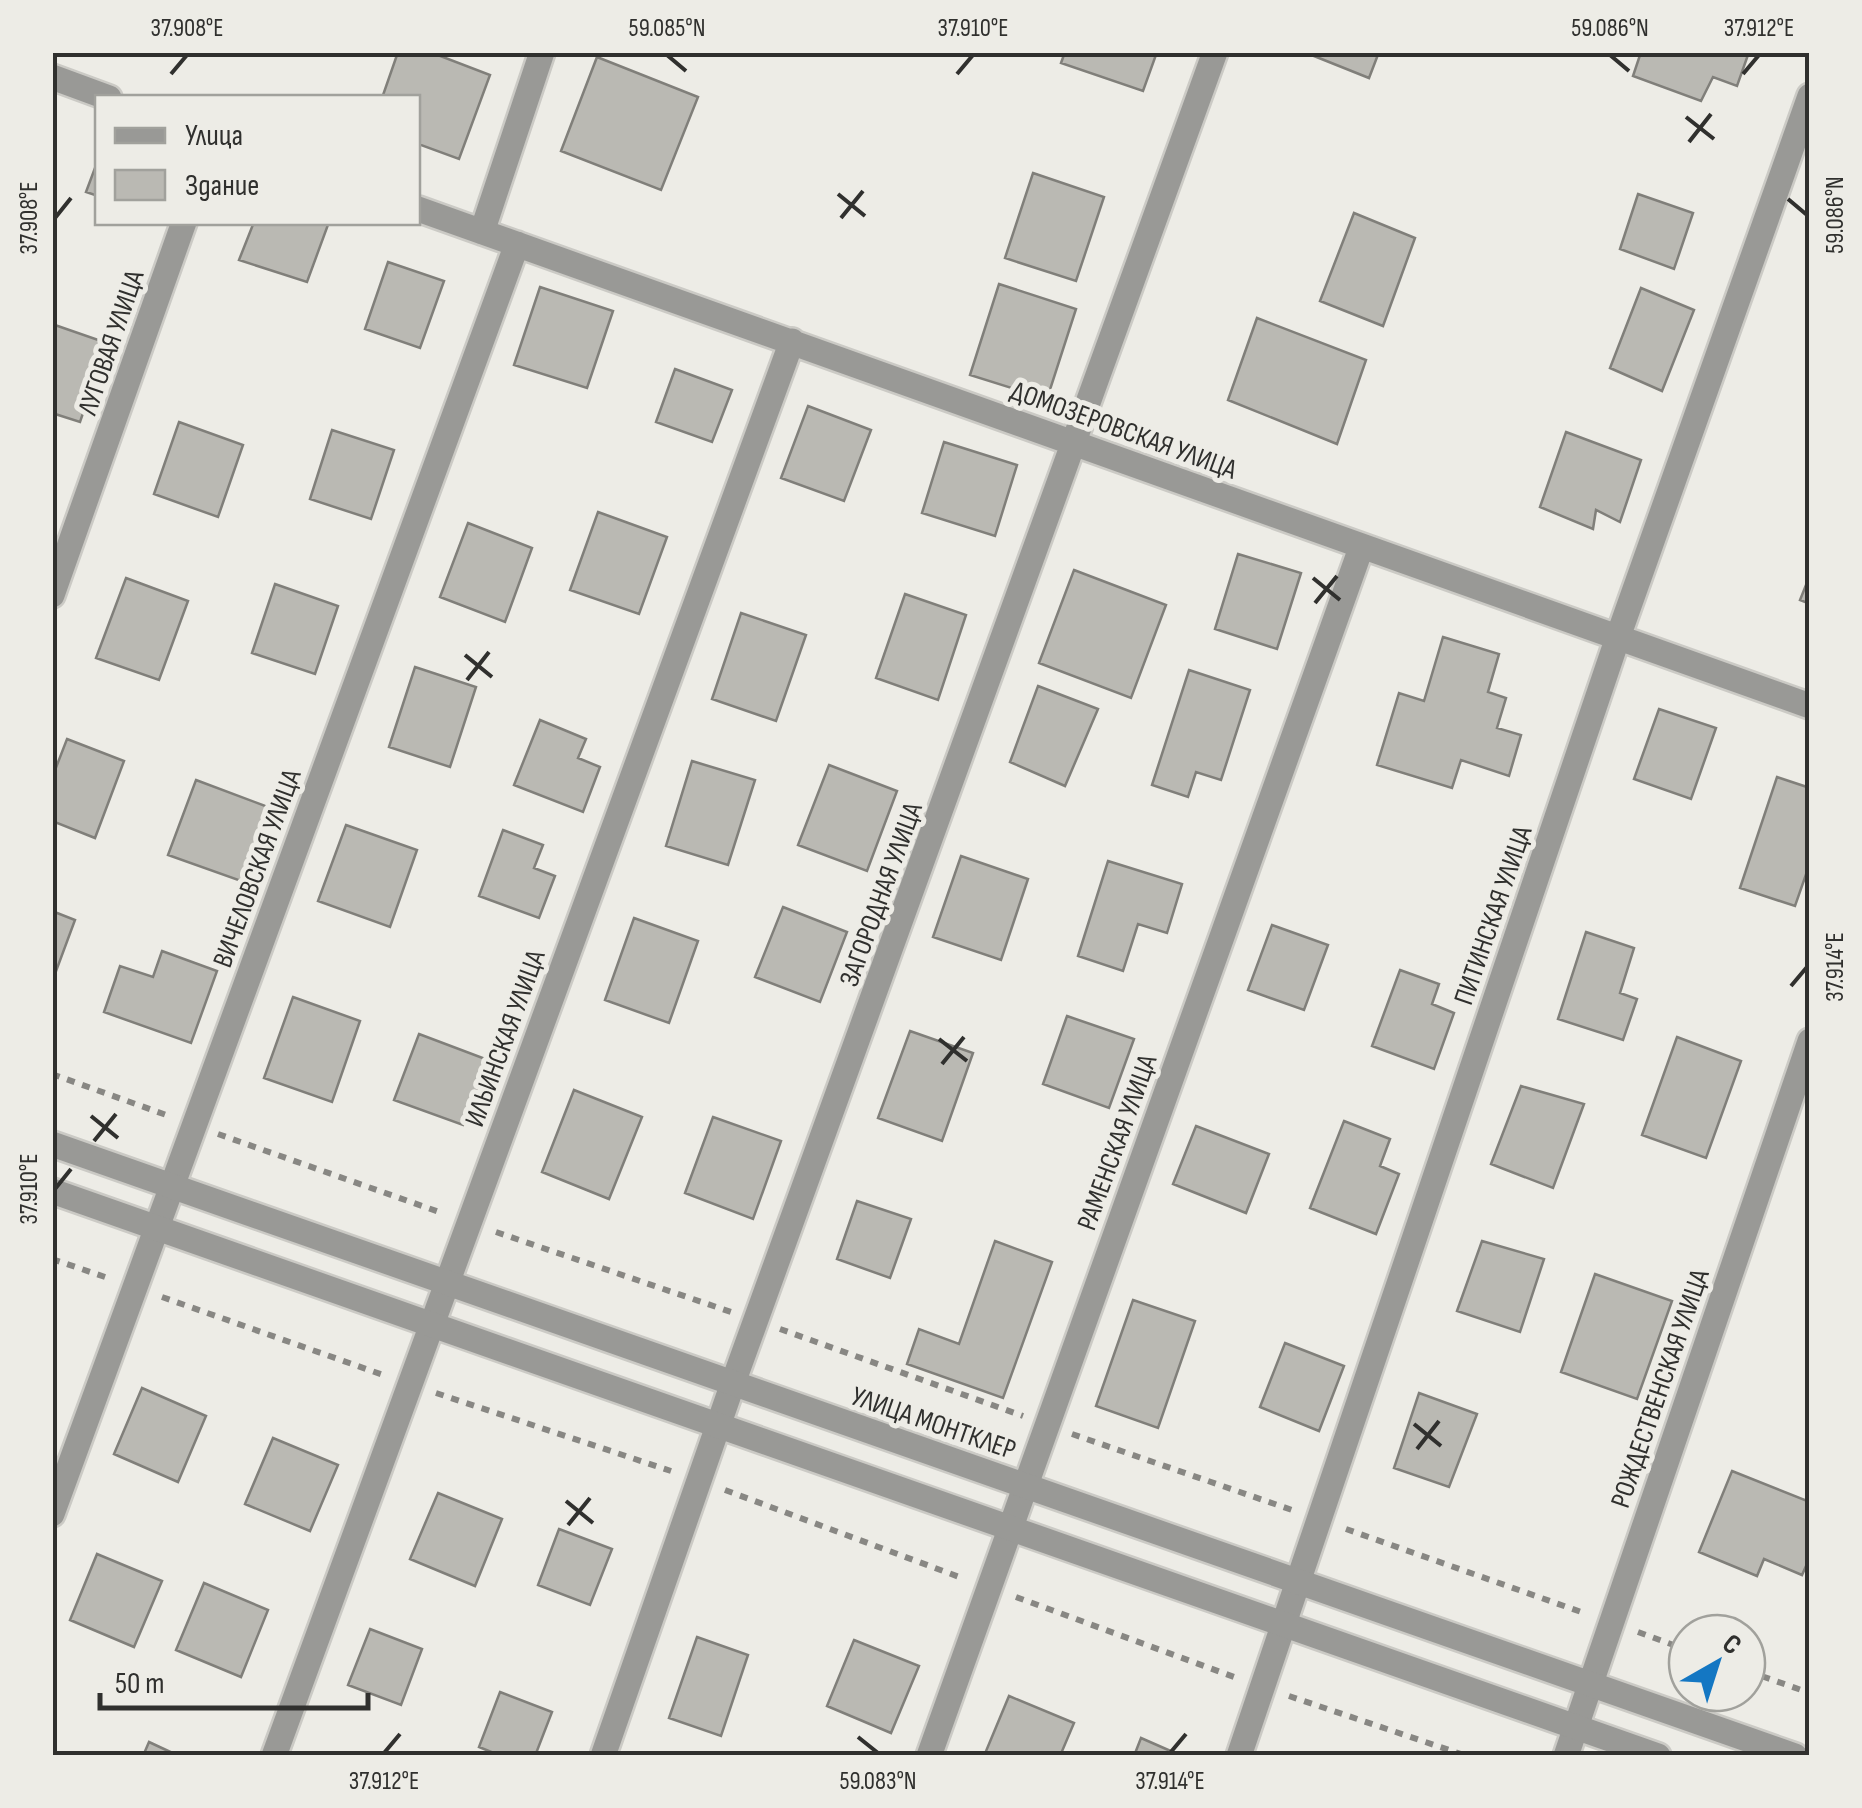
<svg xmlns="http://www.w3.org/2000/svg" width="1862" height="1808" font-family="'Sofia Sans Condensed',sans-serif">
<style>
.building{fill:#bab9b3;stroke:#807f7a;stroke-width:2.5}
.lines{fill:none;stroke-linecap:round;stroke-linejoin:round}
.minor-casing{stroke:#cbcac5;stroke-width:30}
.tertiary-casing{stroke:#cbcac5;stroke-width:30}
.path{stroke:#888783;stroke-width:6;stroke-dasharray:8 8;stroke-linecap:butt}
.minor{stroke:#999996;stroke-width:25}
.tertiary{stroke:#999996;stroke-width:25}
.ticks{fill:none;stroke:#30302e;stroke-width:4}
.labels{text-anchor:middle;stroke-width:10;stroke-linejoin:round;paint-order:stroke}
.street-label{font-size:28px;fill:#30302e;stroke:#edece6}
.neatline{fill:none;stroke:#30302e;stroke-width:4}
.ticks-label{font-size:25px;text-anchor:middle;fill:#30302e}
</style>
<rect width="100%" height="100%" fill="#edece6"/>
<path class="building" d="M398 52H430L490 75 459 159 418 144V98H382Z
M1065 52H1157L1143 91 1061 63Z
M1304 52H1379L1369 78Z
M1749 52 1737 86 1713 77 1701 101 1633 76 1641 52Z
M597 57 698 97 661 190 561 151Z
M98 160V196L86 192Z
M1033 173 1104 197 1076 281 1005 258Z
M1638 194 1693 213 1674 269 1620 249Z
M1354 213 1415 238 1383 326 1320 301Z
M254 222H329L307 282 239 260Z
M388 262 444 281 420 348 365 329Z
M999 284 1076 309 1047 399 970 375Z
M540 287 613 311 587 388 514 365Z
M1641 288 1694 310 1662 391 1610 368Z
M1257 318 1366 360 1337 444 1228 400Z
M52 324 107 343 80 422 52 413Z
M675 369 732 390 712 442 656 422Z
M808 406 871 430 844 501 781 478Z
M179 422 243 445 218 517 154 494Z
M332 430 394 450 371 519 310 499Z
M1566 432 1641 460 1620 522 1596 510 1593 529 1540 507Z
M944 442 1017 465 995 536 922 513Z
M598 512 667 537 639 614 570 590Z
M468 523 532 548 505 622 440 597Z
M1238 554 1301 573 1277 649 1215 629Z
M1074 570 1166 605 1131 698 1039 663Z
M1810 575V604L1800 600Z
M126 578 188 601 159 680 96 658Z
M275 584 338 606 315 674 252 653Z
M905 594 966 615 938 700 876 678Z
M741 613 806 635 776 721 712 699Z
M1443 637 1499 654 1488 692 1506 698 1497 728 1521 735 1509 776 1461 760 1452 788 1377 765 1399 693 1424 701Z
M415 667 476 687 450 767 389 747Z
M1189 670 1250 690 1221 780 1196 772 1188 797 1152 785Z
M1038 686 1098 709 1065 786 1010 762Z
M1659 709 1716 728 1691 799 1634 779Z
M540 720 586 739 578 758 600 767 583 812 514 785Z
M67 739 124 761 95 838 52 821V778Z
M692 761 755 780 728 865 666 846Z
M829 765 897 791 867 871 798 845Z
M1777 777 1810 788V863L1795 906 1740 888Z
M196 780 268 807 241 881 168 855Z
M346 825 417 850 390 927 318 901Z
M503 830 543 845 534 868 555 876 539 918 479 896Z
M961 856 1028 879 1001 960 933 937Z
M1108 861 1182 884 1167 933 1138 924 1123 971 1078 956Z
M783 907 847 932 820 1002 755 977Z
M52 911 75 920 55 974 52 973Z
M634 918 698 941 669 1023 605 1000Z
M1272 925 1328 945 1304 1010 1248 990Z
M1586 932 1634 948 1620 993 1637 999 1623 1040 1558 1019Z
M162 951 217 971 191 1043 104 1012 120 966 153 977Z
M1400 970 1439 984 1432 1004 1454 1013 1434 1069 1372 1046Z
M293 997 360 1021 332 1102 264 1078Z
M1067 1016 1134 1039 1109 1108 1043 1084Z
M910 1031 973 1053 942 1141 878 1118Z
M419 1034 488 1060 463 1125 394 1100Z
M1677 1037 1741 1061 1706 1158 1642 1135Z
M1521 1086 1584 1104 1553 1188 1491 1164Z
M574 1090 642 1117 609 1199 542 1172Z
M713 1117 781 1141 753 1219 685 1193Z
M1344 1121 1390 1139 1380 1166 1399 1174 1376 1234 1310 1208Z
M1196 1126 1269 1154 1246 1213 1173 1184Z
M857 1201 911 1219 890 1278 837 1259Z
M995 1241 1052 1262 1003 1398 907 1364 919 1329 959 1344Z
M1482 1241 1544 1259 1520 1332 1457 1311Z
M1595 1274 1672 1301 1637 1399 1561 1372Z
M1133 1300 1195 1321 1158 1428 1096 1406Z
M1285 1343 1344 1366 1319 1431 1260 1407Z
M142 1388 206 1416 178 1482 114 1454Z
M1419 1393 1477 1414 1449 1487 1394 1468Z
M273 1438 338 1465 310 1531 245 1504Z
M1732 1471 1810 1502V1557L1802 1575 1764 1559 1757 1576 1699 1552Z
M438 1493 502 1519 475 1586 410 1559Z
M559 1529 612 1549 590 1605 538 1585Z
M97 1554 162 1581 134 1647 70 1620Z
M204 1583 268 1610 241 1677 176 1650Z
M370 1629 422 1649 401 1705 348 1685Z
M697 1637 748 1655 721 1736 669 1718Z
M854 1640 919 1666 891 1733 827 1706Z
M500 1692 552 1712 535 1756H501L479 1747Z
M1009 1696 1074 1723 1060 1756H984Z
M1141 1738 1182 1756H1134Z
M149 1742 179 1756H143Z"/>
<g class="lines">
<defs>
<path id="minor" d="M52 77 109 98
M418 209 1810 706
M482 232 542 52
M52 595 184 222
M52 1514 517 244
M274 1756 792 341
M603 1756 733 1383 1215 52
M929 1756 1361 548
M1239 1756 1618 637 1810 96
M1566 1756 1810 1041"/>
<path id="tertiary" d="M52 1144 1795 1756
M52 1191 1658 1756"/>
</defs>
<use href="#minor" class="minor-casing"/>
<use href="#tertiary" class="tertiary-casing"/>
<path class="path" d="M52 1074 169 1116
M218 1134 442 1213
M496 1232 731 1312
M52 1259 108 1278
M162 1297 386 1376
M780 1329 1023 1416
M436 1393 671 1471
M1072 1434 1292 1510
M725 1490 962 1578
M1346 1529 1584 1613
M1016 1597 1234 1677
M1638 1632 1687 1650
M1747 1671 1810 1693
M1289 1696 1467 1756"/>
<use href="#minor" class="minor"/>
<use href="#tertiary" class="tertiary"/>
</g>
<path class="ticks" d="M667 55 686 71M1610 55 1629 71M171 74 187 55M957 74 973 55M1743 74 1759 55M1686 117 1714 139M1689 142 1711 114M838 194 865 216M1788 199 1807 215M55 218 71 198M841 218 863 191M1313 578 1340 600M1315 603 1337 576M465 655 492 677M467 680 489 652M1791 986 1807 967M939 1039 967 1061M942 1064 964 1037M91 1116 118 1138M94 1141 116 1114M55 1189 71 1169M1414 1424 1441 1446M1417 1449 1439 1421M566 1501 593 1523M568 1525 590 1498M858 1737 878 1753M384 1753 400 1734M1170 1753 1186 1734"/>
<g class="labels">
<g class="street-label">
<text transform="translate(110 342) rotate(-71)" y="10">ЛУГОВАЯ УЛИЦА</text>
<text transform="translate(1124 429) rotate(20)" y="10">ДОМОЗЕРОВСКАЯ УЛИЦА</text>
<text transform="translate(256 868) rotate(-70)" y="10">ВИЧЕЛОВСКАЯ УЛИЦА</text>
<text transform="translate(880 894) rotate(-70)" y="10">ЗАГОРОДНАЯ УЛИЦА</text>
<text transform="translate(1492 915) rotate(-71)" y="10">ПИТИНСКАЯ УЛИЦА</text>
<text transform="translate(504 1038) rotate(-70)" y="10">ИЛЬИНСКАЯ УЛИЦА</text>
<text transform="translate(1116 1142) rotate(-70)" y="10">РАМЕНСКАЯ УЛИЦА</text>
<text transform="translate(1659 1388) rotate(-71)" y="10">РОЖДЕСТВЕНСКАЯ УЛИЦА</text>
<text transform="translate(934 1422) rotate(19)" y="10">УЛИЦА МОНТКЛЕР</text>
</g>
</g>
<rect width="1862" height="1808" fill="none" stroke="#edece6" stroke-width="110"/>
<rect x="95" y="95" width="325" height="130" fill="#edece6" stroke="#a1a19c" stroke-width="2.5"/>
<rect x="115" y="128" width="50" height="15" fill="#999996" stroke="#a1a19c" stroke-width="2.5"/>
<text x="185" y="145" font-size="30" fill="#30302e">Улица</text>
<rect x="115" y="170" width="50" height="30" fill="#bab9b3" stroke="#a1a19c" stroke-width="2.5"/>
<text x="185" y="195" font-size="30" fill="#30302e">Здание</text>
<g transform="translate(1717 1663) rotate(39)"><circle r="48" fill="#edece6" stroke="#a1a19c" stroke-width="2.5"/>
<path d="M0-8L18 38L0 25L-18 38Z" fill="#1477c3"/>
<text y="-15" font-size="28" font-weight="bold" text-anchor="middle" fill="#30302e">С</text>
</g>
<path d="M100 1693v15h268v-15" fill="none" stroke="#30302e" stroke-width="5"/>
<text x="115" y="1693" font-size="30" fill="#30302e" stroke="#edece6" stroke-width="8" paint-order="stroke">50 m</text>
<rect x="55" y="55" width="1752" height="1698" class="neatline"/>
<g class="ticks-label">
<text x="187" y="36">37.908°E</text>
<text x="667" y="36">59.085°N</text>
<text x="973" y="36">37.910°E</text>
<text x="1610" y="36">59.086°N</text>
<text x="1759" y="36">37.912°E</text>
<text transform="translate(1834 215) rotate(-90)" y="9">59.086°N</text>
<text transform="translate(28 218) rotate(-90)" y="9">37.908°E</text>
<text transform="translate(1834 967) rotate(-90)" y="9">37.914°E</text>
<text transform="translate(28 1189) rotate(-90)" y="9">37.910°E</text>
<text x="384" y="1789">37.912°E</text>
<text x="878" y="1789">59.083°N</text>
<text x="1170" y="1789">37.914°E</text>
</g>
</svg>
